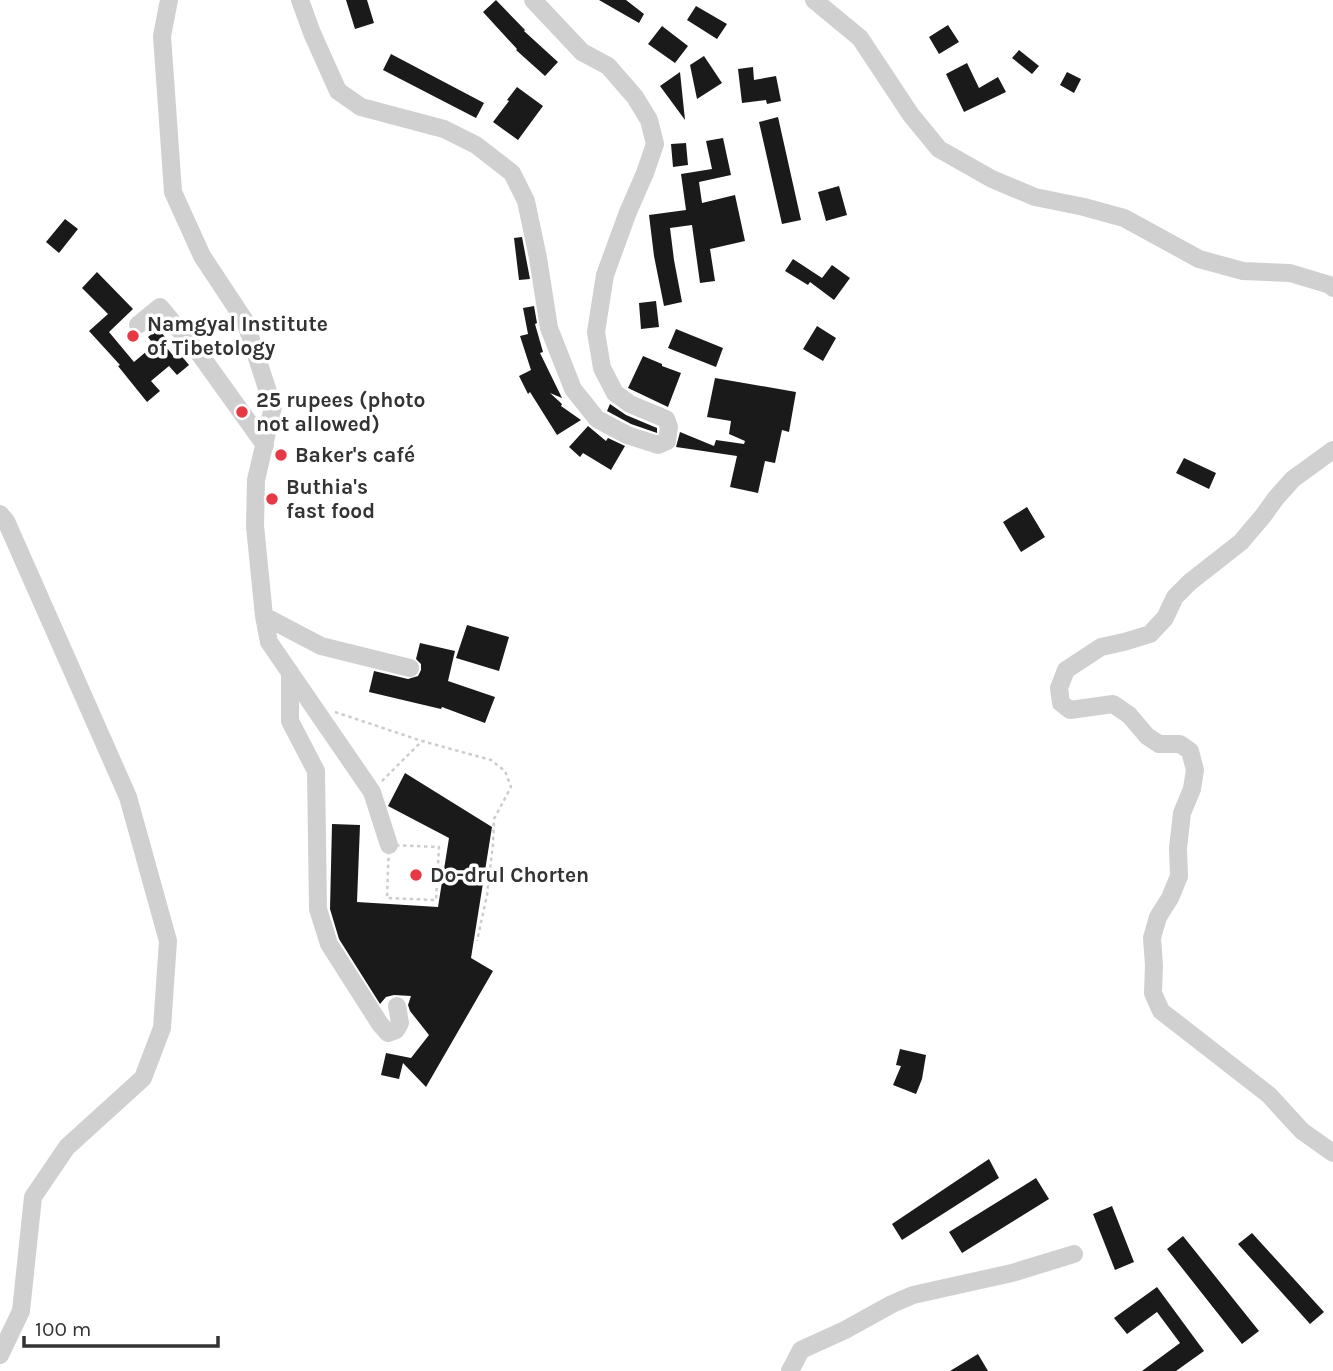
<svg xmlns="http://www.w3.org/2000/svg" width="1333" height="1371" font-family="Karla,sans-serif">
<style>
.building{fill:#1a1a1a}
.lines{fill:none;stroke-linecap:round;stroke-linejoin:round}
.path{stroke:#cdcdcd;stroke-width:2.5;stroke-dasharray:3.5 3.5;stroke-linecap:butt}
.minor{stroke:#d0d0d0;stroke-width:18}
.poi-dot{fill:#e63946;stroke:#fff;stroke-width:2.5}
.labels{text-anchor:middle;stroke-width:7;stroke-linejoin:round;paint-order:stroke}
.poi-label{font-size:21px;font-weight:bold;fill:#333;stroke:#fff;text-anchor:start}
</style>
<rect width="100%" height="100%" fill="#fff"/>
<path class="building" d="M346 0H367L374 23 355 29Z
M496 0 525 30 524 31 558 62 545 76 516 50 517 49 483 12Z
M599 0H626L644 14 639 23Z
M696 6 727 24 717 39 687 20Z
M948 25 959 42 939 54 929 37Z
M662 26 688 46 675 63 648 44Z
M1019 50 1039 66 1032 74 1012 58Z
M391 54 484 103 476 118 383 70Z
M704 56 722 83 697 99 690 65Z
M967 63 979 88 998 77 1006 92 964 112 946 74Z
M753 67 754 80 776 76 781 101 767 104 766 100 742 103 738 69Z
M680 72 685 120 660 86Z
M1067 72 1081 79 1074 93 1060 85Z
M517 87 543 106 518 140 493 122 509 101 507 100Z
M778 117 801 220 782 224 759 122Z
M723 138 731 175 699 182 702 203 735 195 745 241 710 249 715 281 700 283 692 225 670 228 674 260 682 302 664 306 654 256 649 215 686 210 681 174 712 169 706 141Z
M686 143 688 165 673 167 671 144Z
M839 186 847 215 826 221 818 192Z
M65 219 78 229 59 253 46 242Z
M522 237 530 279 519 280 514 238Z
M793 259 822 278 832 265 850 278 834 300 810 282 808 285 785 271Z
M97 272 133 309 109 332 134 362 154 345 148 337 158 329 166 338 162 342 175 358 180 354 189 365 177 375 169 366 151 381 160 391 147 402 118 366 120 365 89 331 108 314 82 288Z
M656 301 659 327 641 329 639 303Z
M534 306 537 323 535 324 543 352 540 353 562 398 550 393 562 404 561 406 581 420 557 435 530 392 528 394 519 376 531 370 520 336 528 334 523 308Z
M817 326 836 338 823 361 803 349Z
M676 329 723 348 716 367 668 348Z
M643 356 662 364V366L681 373 668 407 628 388Z
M715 378 796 392 789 432 782 430 775 463 765 461 758 493 730 487 737 456 676 447 680 432 714 446 716 440 744 444 745 441 729 434 731 421 707 417Z
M610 404 626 415 657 428V433L631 424 607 411Z
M588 426 606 441 608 438 625 446 611 470 583 453 580 457 569 447Z
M1184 458 1216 473 1209 489 1176 473Z
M1027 507 1045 537 1021 552 1003 522Z
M467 625 509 637 499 671 456 658Z
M420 643 455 651 448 681 495 697 485 723 442 707 441 709 369 692 374 671 408 679 418 676 421 670V664L416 659Z
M405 773 492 827 471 958 493 971 426 1087 403 1063 399 1079 381 1075 386 1053 411 1058 429 1035 410 1011 408 1005 411 996 394 995 386 997 380 1004 339 939 330 909 332 824 360 825 357 902 438 907 449 838 388 806Z
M900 1049 926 1055 922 1079 916 1094 893 1085 901 1066 896 1065Z
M989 1159 999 1178 902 1240 892 1224Z
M1036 1178 1049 1199 962 1253 949 1232Z
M1112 1206 1134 1262 1115 1270 1093 1214Z
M1252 1233 1324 1312 1310 1324 1238 1244Z
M1183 1236 1259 1331 1242 1344 1167 1249Z
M1157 1287 1204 1351 1176 1371H1142L1180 1343 1157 1312 1127 1334 1114 1318Z
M978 1354 988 1371H950Z"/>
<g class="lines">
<path class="path" d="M335 712 422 741 491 760 505 771 511 787 494 819 493 844 487 895 477 941
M382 781 422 741
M389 845 439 847 436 900 387 898Z"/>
<path class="minor" d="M169 0 162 36 173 192 202 256 245 321 273 407 256 480 255 526 264 616 269 642 372 792 389 845
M300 0 312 33 338 91 361 107 444 129 476 145 512 173 526 201 538 258 549 328 573 389 597 419 627 435 658 445 667 441 669 427 666 419 630 404 615 393 602 368 596 332 605 275 628 212 645 173 655 144 649 120 635 97 608 66 582 52 533 0
M814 0 860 38 911 115 939 149 992 179 1035 197 1084 207 1124 218 1199 259 1243 271 1290 273 1330 285 1333 288
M138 325 160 307 201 356 265 445
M1333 450 1293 479 1276 498 1263 516 1241 542 1190 582 1175 597 1165 618 1150 634 1124 642 1101 647 1066 670 1059 688 1061 703 1070 710 1113 704 1129 715 1147 736 1159 744H1180L1190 751 1195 770 1192 789 1182 813 1178 848 1179 876 1170 898 1158 917 1152 938 1154 965 1153 993 1161 1011 1269 1095 1302 1131 1333 1153
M0 514 6 521 128 797 168 941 162 1028 143 1078 67 1147 33 1197 21 1311 0 1355
M264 616 321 646 410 668
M290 672V721L316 771 318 909 329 944 380 1024 388 1033 396 1030 400 1023 397 1006
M790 1371 801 1350 845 1330 892 1304 913 1295 1012 1273 1074 1254"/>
</g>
<g class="poi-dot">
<circle cx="133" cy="336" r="7"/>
<circle cx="242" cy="412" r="7"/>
<circle cx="281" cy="455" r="7"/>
<circle cx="272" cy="499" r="7"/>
<circle cx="416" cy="875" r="7"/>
</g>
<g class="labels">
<g class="poi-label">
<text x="147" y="331">Namgyal Institute<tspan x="147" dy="24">of Tibetology</tspan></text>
<text x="256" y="407">25 rupees (photo<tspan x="256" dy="24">not allowed)</tspan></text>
<text x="295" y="462">Baker's café</text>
<text x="286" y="494">Buthia's<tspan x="286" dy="24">fast food</tspan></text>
<text x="430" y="882">Do-drul Chorten</text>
</g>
</g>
<path d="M24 1336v10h194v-10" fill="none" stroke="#333333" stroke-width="3.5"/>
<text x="35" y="1336" font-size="21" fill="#333333" stroke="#ffffff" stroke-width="5" paint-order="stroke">100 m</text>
</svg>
